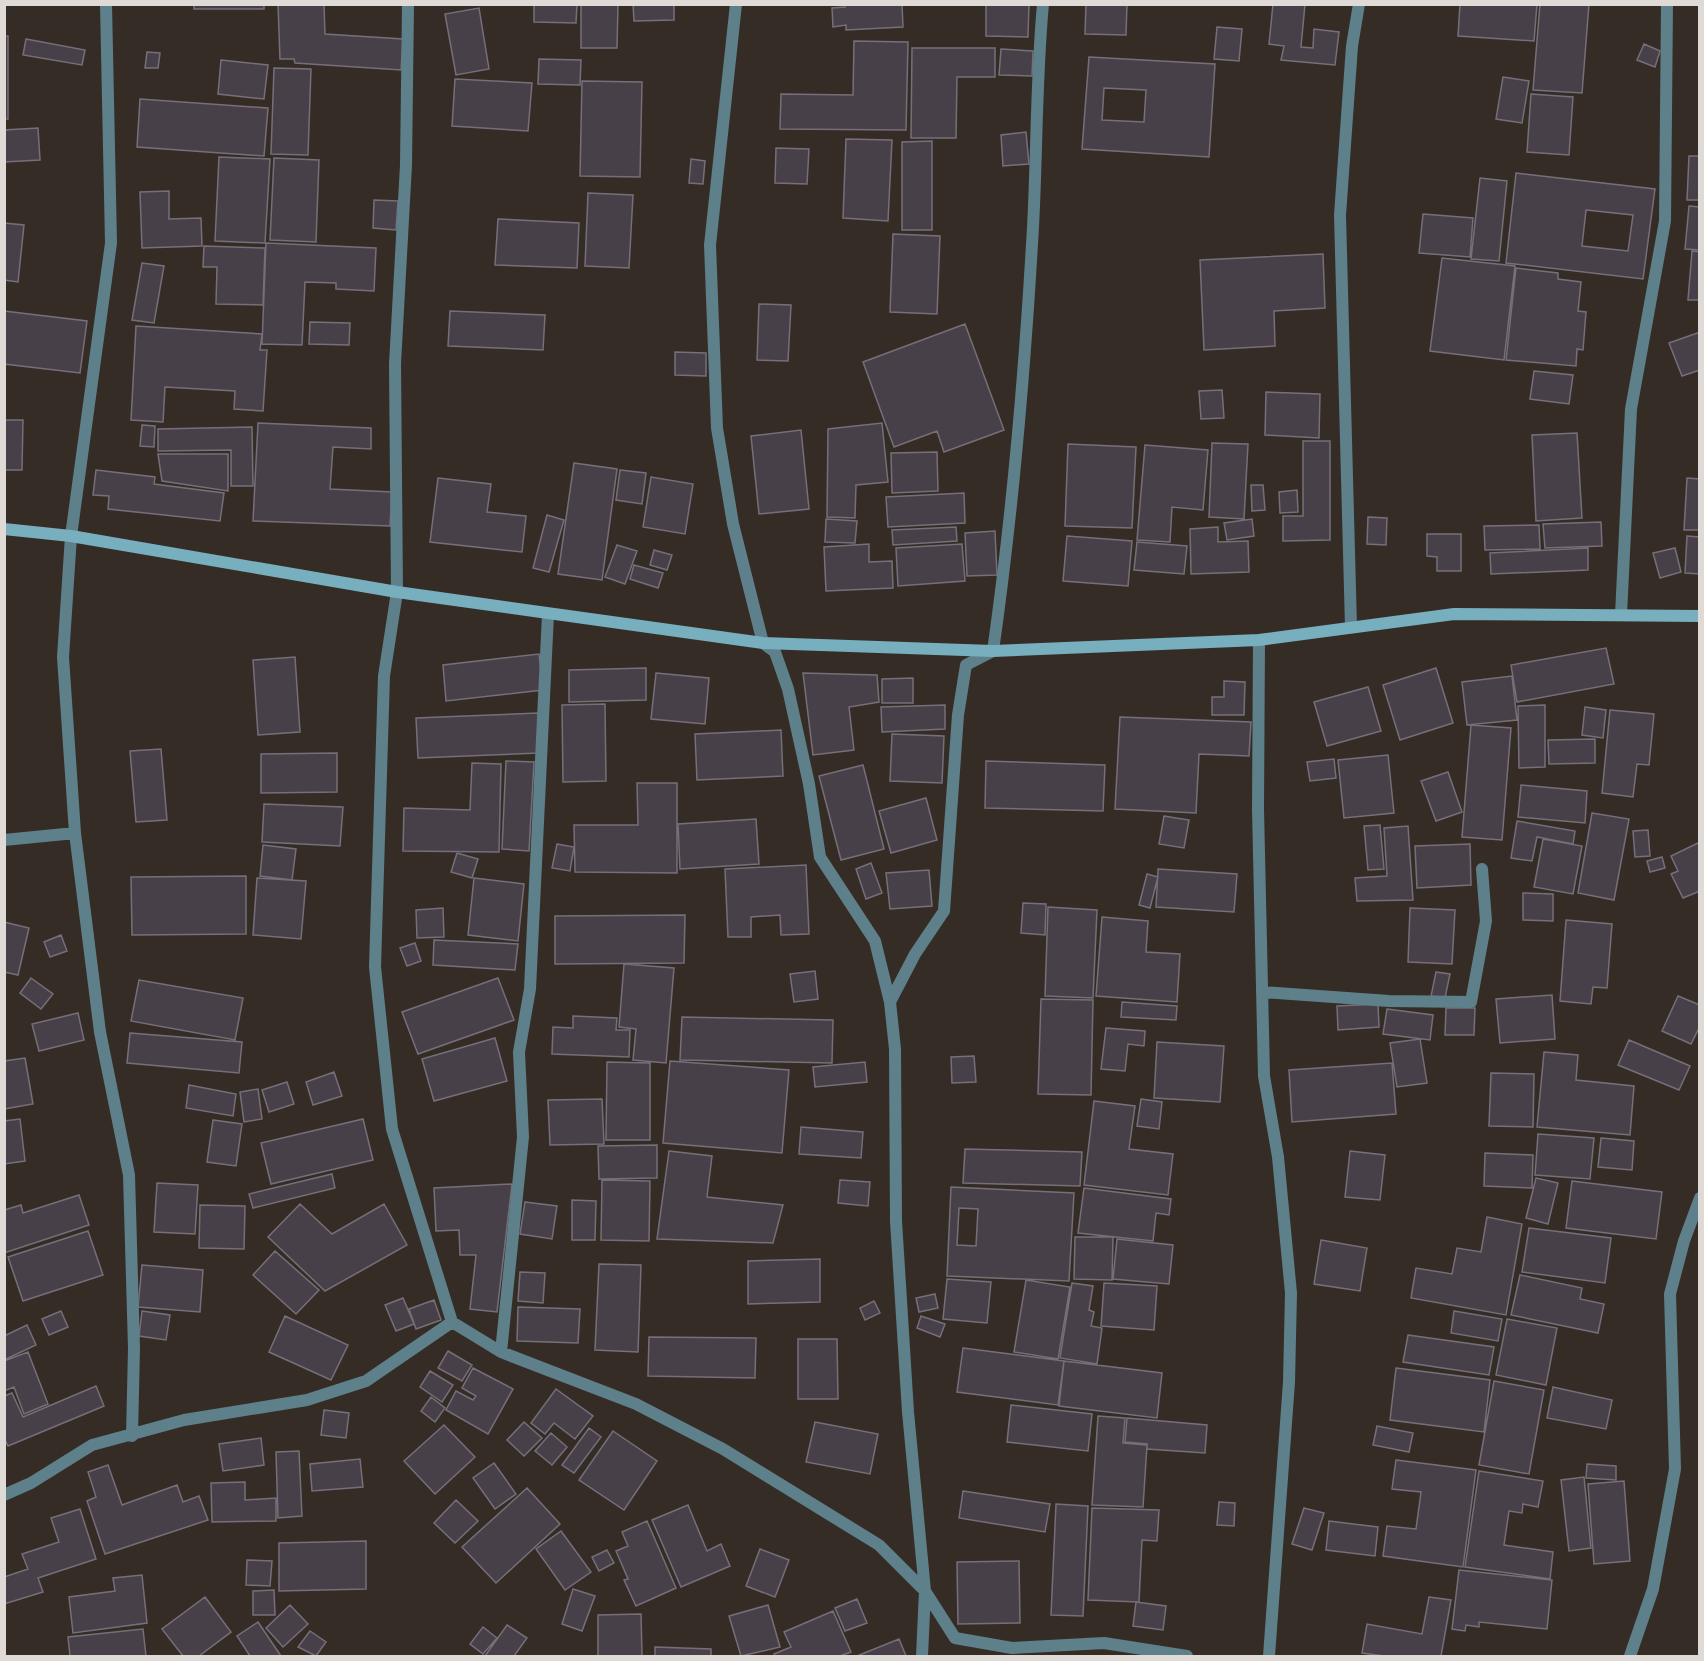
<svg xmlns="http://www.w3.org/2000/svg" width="1704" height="1661" font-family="'Sofia Sans Condensed',sans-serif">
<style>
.building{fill:#474049;stroke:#766f79;stroke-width:1.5;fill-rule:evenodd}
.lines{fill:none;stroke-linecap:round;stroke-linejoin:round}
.street{stroke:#5e808a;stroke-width:12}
.secondary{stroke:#77afbe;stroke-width:12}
</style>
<rect width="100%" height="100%" fill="#352c26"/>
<path class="building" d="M194 4H264V9H194Z
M278 4H324L325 34 403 39 401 70 295 63 294 59H280Z
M534 4H577L576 23 534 22Z
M581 4H618L617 48H581Z
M633 4H674V20L634 21Z
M844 4H902L903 27 846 30V25L833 27 832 8 845 7Z
M986 4H1029L1028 37 986 36Z
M1086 4H1127L1126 35 1085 34Z
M1273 4H1305L1301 47 1313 48 1314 29 1339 32 1335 65 1281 60 1284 46 1269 44Z
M1460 4H1537L1534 41 1458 36Z
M1540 4H1589L1582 93 1533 90Z
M479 8 489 69 456 75 445 14Z
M1217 27 1242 29 1239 61 1214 59Z
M4 36H8V119H4Z
M26 39 85 50 82 65 23 55Z
M854 41 908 42 906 130 780 129 781 94 853 95Z
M1644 44 1660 51 1655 67 1637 60Z
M912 48H995V77H957L956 138H911Z
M1001 49 1033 51 1032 76 999 75Z
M147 52 160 53 158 68H145Z
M1089 57 1215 64 1209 157 1082 149ZM1104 88 1146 90 1144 122 1102 120Z
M539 59 581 60 580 85 538 84Z
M221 60 268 65 264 99 218 94Z
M274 68 311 69 308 155 271 154Z
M1503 77 1529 81 1522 123 1496 119Z
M455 79 532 83 528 131 452 126Z
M582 81 642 82 640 177 580 176Z
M1531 94 1573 97 1569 155 1527 152Z
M140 99 268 108 264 156 137 147Z
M38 128 40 160 4 162V130Z
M1026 132 1029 164 1003 166 1001 135Z
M846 139 892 140 888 221 843 218Z
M932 141V230H902V142Z
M776 148 809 149 807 184 775 183Z
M1689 156H1700V200H1687Z
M219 157 270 159 265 243 215 241Z
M274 158 319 160 316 242 270 240Z
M691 159 705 161 703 184 689 183Z
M1516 173 1655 189 1643 279 1506 263ZM1586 210 1633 215 1628 251 1582 246Z
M1480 178 1507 181 1499 261 1471 259Z
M169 191V219L201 218 202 246 142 248 140 192Z
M588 193 633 195 629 268 585 266Z
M374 200 398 201 396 230 373 228Z
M1689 206 1700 207V250L1685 249Z
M1423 214 1473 218 1470 257 1419 253Z
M498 219 579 223 577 268 495 265Z
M4 223 24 225 18 282 4 280Z
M893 234 940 236 937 314 890 312Z
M266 243 376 248 374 291 336 289V283L305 282 302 345 262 344Z
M204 246 265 248 263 305 216 304 217 267H203Z
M1692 251 1700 252V300H1688Z
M1323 254 1325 308 1274 311 1275 346 1204 350 1200 260Z
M1442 258 1515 266 1504 360 1430 351Z
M142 263 164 266 154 323 132 320Z
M1516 268 1558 273V279L1581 282 1578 311 1586 312 1583 350 1577 349 1576 366 1506 360Z
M759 304 791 305 788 361 757 360Z
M4 311 87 321 80 373 4 364Z
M450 311 545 315 543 350 448 346Z
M310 322 350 323 349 345 309 344Z
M965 324 1004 430 944 452 937 431 894 447 863 362Z
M136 326 262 334 260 350H267L263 411 234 409 235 391 165 387 163 422 131 420Z
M1700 332V370L1682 376 1669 343Z
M675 352 706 353V376L675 375Z
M1534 371 1573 375 1569 404 1530 399Z
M1222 390 1224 418 1201 419 1199 391Z
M1266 392 1320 394 1319 438 1265 435Z
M4 420H23L22 470H4Z
M258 423 371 428V449L333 447 330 489 392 492 390 526 253 521Z
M882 423 888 482 856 485 855 518 827 517 828 429Z
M142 425 155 426 154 447 140 446Z
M252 427 253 486H231V450L158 451V429Z
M801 430 809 509 759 514 751 436Z
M1577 433 1582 518 1536 521 1532 435Z
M1303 441H1330V540L1283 541V516H1303Z
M1212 443 1248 444 1244 519 1209 517Z
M1068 444 1136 447 1132 528 1065 526Z
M1145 445 1208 450 1203 510 1172 507 1170 542 1137 540Z
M937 452 938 491 892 493 891 453Z
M158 454H228V491L162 481Z
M574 463 617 469 602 580 558 574Z
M96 470 155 477 154 484 224 493 220 521 108 509 109 496 93 495Z
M620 470 646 473 642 504 616 500Z
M651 477 693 484 685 534 643 527Z
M438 478 491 484 487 512 526 516 522 552 430 542Z
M1687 478 1700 479V530H1684Z
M1251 485H1263L1265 510 1252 511Z
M1297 490 1298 512 1280 513 1279 492Z
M964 493 965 523 888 527 886 497Z
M547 515 564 520 549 572 533 568Z
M1368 517 1387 518 1386 545 1367 544Z
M826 519 857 521 855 543 825 542Z
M1252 519 1254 536 1227 540 1224 523Z
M1601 522 1602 546 1545 548 1543 524Z
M1539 525 1540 549 1485 550 1484 526Z
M956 527 957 541 893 545 892 530Z
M1218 527V542L1248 541 1249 572 1191 574 1190 529Z
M995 531 997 575 967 576 965 533Z
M1427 534H1461V571H1437V557L1427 556Z
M1067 536 1132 541 1128 586 1063 581Z
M1687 536 1700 537V574L1685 573Z
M1137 542 1187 546 1184 574 1134 570Z
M869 544V562L892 561 893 588 826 591 824 547Z
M962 544 965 581 898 586 896 548Z
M617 545 637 551 625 584 605 577Z
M1588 548V570L1491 574 1490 553Z
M1675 548 1681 572 1660 578 1653 553Z
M654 550 672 555 667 570 650 565Z
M634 565 663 573 658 588 630 579Z
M1606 648 1614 684 1517 702 1511 665Z
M539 654 543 690 446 701 443 665Z
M295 657 300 732 258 735 253 660Z
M646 668V700L569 702V670Z
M1436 668 1453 723 1400 740 1383 685Z
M656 673 709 678 705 724 651 719Z
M803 673 877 675 879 702 849 707 854 750 813 755Z
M1512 676 1517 720 1467 725 1462 682Z
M913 678V703H882V679Z
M1224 681 1245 682 1244 715H1212V697H1224Z
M1368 687 1381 731 1327 746 1314 702Z
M605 704 606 781 563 782 562 705Z
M945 705V729L882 732 881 707Z
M1545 705V767L1519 768 1518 706Z
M1585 707 1606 710 1603 738 1582 735Z
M1610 710 1654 714 1649 765 1637 764 1633 797 1602 793Z
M538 713 539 753 418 758 416 718Z
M1120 717 1251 722 1249 756 1199 754 1196 813 1115 809Z
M1471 725 1511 728 1502 840 1462 837Z
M781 730 783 776 697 780 695 734Z
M892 734 944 736 942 783 890 781Z
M1595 739V763L1549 764 1548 740Z
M161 749 167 820 136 822 130 751Z
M337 753V792L261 793V754Z
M1388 755 1394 813 1344 818 1338 760Z
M1334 759 1336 778 1310 781 1307 762Z
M506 761 534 762 529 851 502 849Z
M986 761 1105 765 1103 811 985 808Z
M472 763 501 764 499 852 403 851 404 808 470 810Z
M863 765 884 849 841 860 819 776Z
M1448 772 1462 812 1436 821 1421 781Z
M637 783H677V873L575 872 574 825H638Z
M1521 785 1587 791 1585 823 1518 817Z
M926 798 937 840 891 853 879 811Z
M264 804 343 807 340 846 262 842Z
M1592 813 1629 819 1614 900 1578 893Z
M1164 816 1189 820 1184 848 1159 844Z
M756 819 759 864 680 869 678 824Z
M1517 821 1575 831 1573 844 1537 837 1532 861 1511 858Z
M1380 825 1384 869 1368 870 1364 826Z
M1408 826 1413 900 1357 901 1355 878 1387 876 1384 828Z
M1648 830 1650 856 1635 857 1633 831Z
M1543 839 1582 846 1573 894 1534 887Z
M1700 842V891L1683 898 1671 874 1678 871 1671 856Z
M557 844 574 847 570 871 552 868Z
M1470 844 1471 885 1417 888 1415 846Z
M263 845 296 849 292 880 260 876Z
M457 853 478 859 472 878 451 872Z
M1662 857 1665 868 1650 872 1647 861Z
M871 863 882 893 866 899 856 869Z
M806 865 809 934 781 935 780 915 751 917V937H728L725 869Z
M1158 869 1237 874 1234 912 1156 907Z
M929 870 932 906 890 909 886 873Z
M1147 874 1158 877 1150 908 1139 905Z
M246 876V934L132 935 131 877Z
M257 878 306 881 301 939 253 935Z
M474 878 524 884 518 941 468 935Z
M1523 893 1553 894V921L1523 920Z
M1023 903 1046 904 1045 935 1021 933Z
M1048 907 1097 910 1093 998 1045 996Z
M443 908 444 937 417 938 416 910Z
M1410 908 1455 910 1452 964 1408 962Z
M685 915 684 963 555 964V916Z
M1102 917 1148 921 1146 952 1180 954 1177 1002 1096 996Z
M1566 920 1612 924 1607 988 1593 987 1591 1004 1560 1001Z
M4 922 29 928 18 975 4 972Z
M61 935 67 951 50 957 44 942Z
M434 940 518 944 515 970 433 965Z
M415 943 421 961 407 966 400 948Z
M624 964 674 968 666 1063 633 1060 636 1029 619 1027Z
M815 971 818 999 794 1002 790 974Z
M1436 972 1450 974 1445 998 1431 996Z
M31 978 53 994 41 1009 20 993Z
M498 978 514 1020 418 1054 402 1012Z
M139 980 243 998 235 1040 131 1021Z
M1552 995 1555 1039 1500 1043 1496 999Z
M1678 996 1700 1005V1026L1691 1044 1662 1031Z
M1041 999 1093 1000 1091 1095 1038 1094Z
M1122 1002 1177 1006 1176 1020 1121 1017Z
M1378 1004 1379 1027 1338 1030 1337 1006Z
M1446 1008H1475L1474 1035H1445Z
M1387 1009 1433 1015 1430 1040 1383 1034Z
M78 1013 84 1040 39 1051 32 1024Z
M573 1016 617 1018 616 1030H630L629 1057 552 1054 553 1027 573 1028Z
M682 1017 833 1020 832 1063 680 1060Z
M1106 1028 1145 1031 1144 1046 1128 1044 1125 1071 1101 1069Z
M130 1033 242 1042 239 1073 127 1063Z
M495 1038 507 1081 434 1101 422 1059Z
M1420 1039 1427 1083 1397 1087 1390 1043Z
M1629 1040 1690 1066 1679 1090 1618 1065Z
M1157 1042 1224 1046 1220 1102 1154 1098Z
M1544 1052 1578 1055 1576 1080 1634 1086 1630 1135 1537 1127Z
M974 1056 976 1082 952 1083 951 1057Z
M25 1058 33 1104 4 1109V1061Z
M670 1061 789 1070 782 1153 663 1143Z
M607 1062 650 1063V1140H606Z
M865 1062 867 1082 815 1087 813 1067Z
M1392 1063 1396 1114 1292 1122 1289 1070Z
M334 1072 342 1096 313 1105 306 1082Z
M1491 1073 1534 1074 1533 1127 1489 1126Z
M287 1082 294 1104 269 1112 262 1090Z
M189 1085 236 1094 233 1116 186 1108Z
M258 1089 262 1119 244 1122 240 1092Z
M602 1099 604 1144 550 1145 548 1100Z
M1141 1099 1162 1102 1159 1129 1137 1126Z
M1094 1101 1135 1106 1129 1149 1173 1154 1168 1195 1084 1185Z
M20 1119 25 1161 4 1164V1121Z
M363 1119 373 1160 271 1184 261 1143Z
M213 1120 242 1124 236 1166 207 1162Z
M801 1127 863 1132 861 1158 799 1154Z
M1538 1134 1594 1138 1590 1179 1535 1175Z
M1601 1138 1634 1141 1632 1170 1598 1167Z
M657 1145V1178L599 1179 598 1146Z
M965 1149 1082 1152 1080 1186 963 1183Z
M669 1151 712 1156 707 1197 783 1205 773 1243 657 1239Z
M1350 1151 1385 1155 1380 1200 1345 1197Z
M1485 1153 1533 1155 1532 1188 1484 1186Z
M332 1174 335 1188 253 1208 249 1194Z
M1536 1178 1558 1183 1548 1224 1526 1218Z
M602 1180 650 1181 649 1241 601 1240Z
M840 1180 870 1182 868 1206 838 1203Z
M1572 1181 1662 1192 1656 1239 1566 1228Z
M157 1183 198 1185 195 1234 154 1232Z
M512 1184 497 1312 470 1309 476 1255H460L459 1230 436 1231 434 1188Z
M951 1187 1074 1193 1069 1281 947 1276ZM959 1208 978 1209 976 1246 957 1245Z
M1084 1188 1171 1199 1169 1215 1156 1213 1153 1241 1078 1233Z
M79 1195 89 1225 4 1253V1210L21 1205 23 1213Z
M572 1200 596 1201 595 1240H572Z
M525 1202 557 1206 552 1239 520 1234Z
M300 1204 332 1234 384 1204 407 1245 325 1291 268 1237Z
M200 1205 245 1206 244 1249 199 1248Z
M1487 1217 1522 1224 1506 1315 1411 1298 1416 1268 1452 1274 1457 1248 1481 1252Z
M1529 1228 1611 1238 1605 1283 1522 1272Z
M88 1231 103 1275 23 1301 8 1257Z
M1075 1237H1113L1112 1280 1074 1279Z
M1117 1239 1173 1245 1169 1284 1113 1279Z
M1321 1240 1367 1248 1360 1291 1314 1284Z
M275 1251 319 1290 296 1314 253 1275Z
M820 1259V1302L748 1304V1261Z
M599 1264 641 1265 638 1352 595 1350Z
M142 1265 203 1270 200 1312 138 1307Z
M520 1272 545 1273 543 1303 518 1301Z
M1520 1275 1582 1288 1580 1299 1604 1304 1598 1333 1511 1315Z
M947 1279 991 1282 987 1323 943 1319Z
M1026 1280 1070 1287 1058 1359 1014 1352Z
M1072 1283 1093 1286 1089 1310 1094 1312 1091 1326 1102 1328 1097 1364 1060 1358Z
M1104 1283 1157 1286 1154 1330 1101 1326Z
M935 1294 938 1308 919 1312 916 1298Z
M403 1298 414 1324 396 1331 385 1305Z
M434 1300 441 1320 416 1329 409 1309Z
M874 1301 880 1313 865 1320 860 1308Z
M518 1307 580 1309 578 1343 517 1341Z
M61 1311 68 1327 49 1335 42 1319Z
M142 1311 170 1315 166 1340 139 1336Z
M1454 1311 1502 1319 1498 1341 1451 1333Z
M285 1316 348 1345 331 1380 269 1352Z
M921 1316 945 1324 940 1337 917 1328Z
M1507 1319 1557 1328 1546 1385 1496 1375Z
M27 1325 36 1345 4 1360V1336Z
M1408 1335 1494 1347 1489 1375 1403 1362Z
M649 1337 756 1338 755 1378 648 1376Z
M798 1339H837L838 1399H798Z
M963 1348 1064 1361 1058 1405 957 1392Z
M448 1351 472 1365 462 1381 438 1368Z
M28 1352 48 1404 24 1414 14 1387 4 1391V1361Z
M1064 1361 1162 1373 1157 1418 1059 1406Z
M473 1368 513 1389 488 1434 446 1410 456 1391 473 1400 476 1396 462 1388Z
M1396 1368 1490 1380 1484 1432 1390 1420Z
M430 1371 453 1385 442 1402 420 1387Z
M1494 1381 1544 1390 1529 1474 1479 1465Z
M96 1386 104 1406 8 1446 4 1438V1396L12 1393 23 1417Z
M1553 1387 1612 1400 1606 1429 1547 1418Z
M556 1389 593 1416 575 1439 554 1423 545 1434 531 1423Z
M431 1397 445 1408 435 1422 421 1411Z
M1011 1405 1092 1414 1088 1451 1007 1442Z
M324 1410 349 1413 346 1438 321 1435Z
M1098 1416 1125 1418 1123 1443 1147 1445 1143 1507 1092 1505Z
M1127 1418 1207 1425 1205 1453 1147 1449V1444L1125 1442Z
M524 1422 542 1438 524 1456 507 1440Z
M815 1422 878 1434 870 1474 806 1462Z
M444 1425 475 1457 435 1494 404 1461Z
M1377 1426 1413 1433 1409 1452 1373 1445Z
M589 1428 601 1437 574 1473 562 1465Z
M613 1431 657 1461 624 1510 579 1480Z
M551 1433 567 1447 552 1465 535 1451Z
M261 1438 264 1465 223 1471 219 1444Z
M299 1451 302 1516 278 1518 276 1452Z
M360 1459 363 1487 312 1491 310 1464Z
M1396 1460 1476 1470 1463 1567 1383 1556 1387 1526 1416 1529 1421 1492 1392 1489Z
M494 1463 516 1494 495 1509 473 1478Z
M1587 1464 1616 1466V1480L1586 1478Z
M108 1465 122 1505 177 1485 183 1502 199 1496 208 1520 105 1554 87 1501 96 1497 88 1472Z
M1479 1471 1543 1481 1538 1507 1523 1504 1522 1513 1509 1511 1504 1545 1553 1552 1550 1579 1465 1567Z
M1584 1477 1591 1548 1569 1551 1561 1480Z
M1624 1481 1630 1561 1594 1564 1588 1484Z
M245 1482V1500L276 1498V1521L212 1522 211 1483Z
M527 1488 560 1524 496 1583 462 1547Z
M963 1491 1050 1504 1045 1532 959 1518Z
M456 1500 478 1521 455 1543 434 1523Z
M1219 1502 1235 1503 1234 1526 1217 1525Z
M1056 1504 1088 1506 1083 1616 1051 1615Z
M688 1505 707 1551 721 1544 730 1566 681 1587 652 1520Z
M1092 1508 1159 1510 1157 1541 1142 1540 1139 1602 1088 1600Z
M1304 1508 1324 1513 1312 1550 1292 1544Z
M80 1509 96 1559 38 1578 43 1592 4 1604V1577L28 1569 22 1554 59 1542 51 1518Z
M647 1521 676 1588 636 1606 624 1580 628 1579 616 1551 628 1546 622 1532Z
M1329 1521 1378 1527 1375 1556 1326 1550Z
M561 1531 591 1572 565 1590 536 1549Z
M366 1541V1589L279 1591V1543Z
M760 1549 789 1560 775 1597 746 1586Z
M607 1550 614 1563 599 1571 592 1557Z
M247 1560 272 1561 270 1586 246 1585Z
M1019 1561 1020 1623 958 1624 957 1562Z
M1459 1570 1552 1580 1547 1629 1479 1622V1627L1466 1625 1465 1631 1452 1629Z
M142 1575 147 1623 73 1633 69 1597 115 1591 113 1578Z
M573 1589 595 1596 582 1631 562 1624Z
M274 1590 275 1615H253V1591Z
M205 1597 231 1632 199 1656H183L162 1629Z
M1429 1597 1451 1600 1441 1656H1384L1362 1653 1367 1624 1422 1634Z
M857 1599 867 1623 845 1631 835 1608Z
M1136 1602 1166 1606 1163 1630 1133 1626Z
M290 1605 308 1624 283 1647 266 1628Z
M768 1605 780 1647 741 1656 729 1616Z
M833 1611 851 1652 840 1656H775L774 1654 791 1647 784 1632Z
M641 1614 642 1656H598V1615Z
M258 1622 281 1656H250L237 1636Z
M507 1625 527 1638 514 1656H485Z
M483 1627 497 1638 483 1654 470 1644Z
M143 1629 146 1656H70L68 1637Z
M310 1631 326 1642 316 1656 298 1647Z
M899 1639 906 1656H857Z
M655 1647 711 1649V1656H655Z"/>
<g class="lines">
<path class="street" d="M106 4 111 243 71 536 63 657 75 833 100 1032 129 1175 134 1348 132 1436
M408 4 406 165 395 364 397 592 384 676 375 967 392 1129 452 1322
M736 4 710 245 717 428 733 524 763 643 775 652 788 689 809 784 820 857 875 941 890 1002 895 1049 896 1221 908 1412 925 1591 922 1656
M1621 615 1631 409 1665 221 1667 4
M1351 627 1340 215 1352 46 1359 4
M1259 640 1258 809 1264 1076 1278 1157 1291 1293 1289 1382 1269 1656
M4 840 75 833
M1262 992 1389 1001 1471 1002 1486 921 1482 869
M890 1002 915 954 944 911 958 715 966 665 993 651C1013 510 1025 369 1033 227 1037 153 1036 79 1043 4
M501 1352 523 1137 519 1052 530 989 548 614
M4 1495 31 1483 92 1445 184 1420 307 1400 366 1381 452 1322 501 1352 636 1404 723 1449 879 1545 925 1591 955 1638 1012 1648 1104 1643 1187 1656
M1630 1656 1653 1589 1675 1469 1670 1294 1684 1241 1700 1198"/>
<path class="secondary" d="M4 529 71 536 397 592 763 643 993 651 1259 640 1454 614 1700 616"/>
</g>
<rect width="1704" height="1661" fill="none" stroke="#e0dad6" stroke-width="12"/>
</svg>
